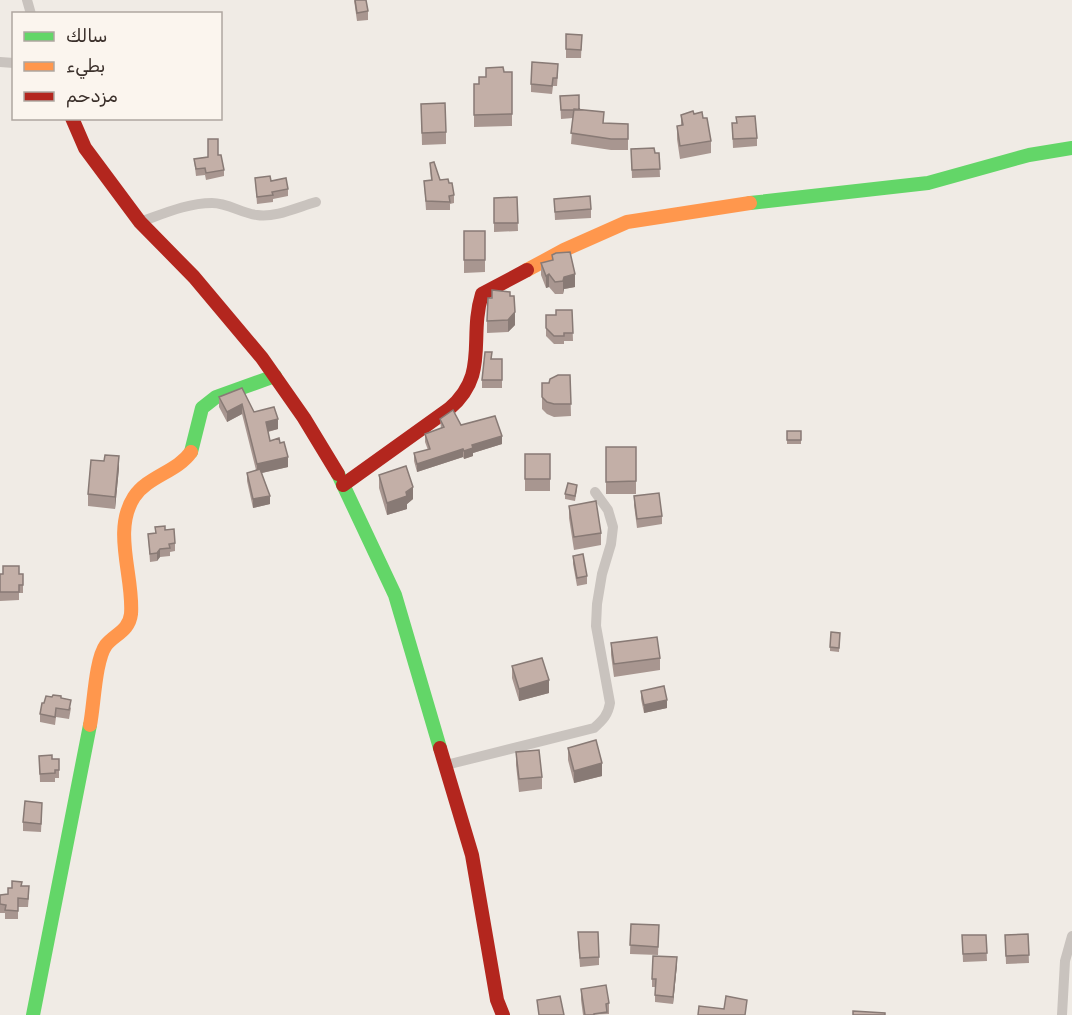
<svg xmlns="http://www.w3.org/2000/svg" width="1072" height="1015" font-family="Rubik,Cairo,sans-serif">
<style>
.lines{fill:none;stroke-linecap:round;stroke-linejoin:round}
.street{stroke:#c9c3be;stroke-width:10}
.fast{stroke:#63d668;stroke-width:14}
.slow{stroke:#ff974d;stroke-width:14}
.jam{stroke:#b3261e;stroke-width:14}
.wall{fill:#a89690}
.shaded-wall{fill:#887a75}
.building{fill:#c3afa7;stroke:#887a75;stroke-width:1.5}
</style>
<rect width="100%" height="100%" fill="#f0ebe5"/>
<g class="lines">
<path class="street" d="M27 0 31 14
M0 62 14 63
M140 222C163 214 187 203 212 203 228 203 241 213 257 215 275 218 298 207 316 202
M446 765 594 728C603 720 608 715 610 703L596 626 597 604 602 574 611 544 613 527 608 510 595 492
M1062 1015 1065 961 1072 936"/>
<path class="fast" d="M750 203 928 183 1029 155 1072 148
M191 452 202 408 216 397 275 376
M338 474 395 595 440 748
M33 1015 90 725"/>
<path class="slow" d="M527 270 564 250 627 222 750 203
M90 725C94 706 95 660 106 645 115 634 129 631 131 614 134 577 112 531 134 497 148 476 177 472 191 452"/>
<path class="jam" d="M72 118 85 148 140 222 194 277 262 358 304 418 338 474
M343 485 449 409C490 374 468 339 482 294L527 270
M440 748 472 855 497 1000 503 1015"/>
</g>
<path class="wall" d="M354 0 368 11V20L357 21Z
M566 34 582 35 581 58H566Z
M504 72H512V126L474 127V84H479L486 77Z
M558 72 557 86H553L552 94 531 92V84Z
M560 96 579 110 604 123 628 124V150H611L571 144 573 118 561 119Z
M421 104 446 132V144L422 145Z
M694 114 703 118 711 141V153L680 159 677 139V126H681V115Z
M732 123H736L757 138V146L733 148Z
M631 149 655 153H659L660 177 632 178Z
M218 155 224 170V176L206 180 205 175 196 176 194 159Z
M430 163 440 180 449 183 454 195V203L450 204V210H426L424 181H431Z
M255 178 271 181 288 189V196L273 199V202L257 204Z
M517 197 518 231 494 232V198Z
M554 199 591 209V218L555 220Z
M464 231 485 260V272L464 273Z
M552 255 575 287 564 289 563 294H555L549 287 546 288 541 275V263L552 260Z
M510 296 515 325 508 332 487 333V321Z
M572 310 573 341H564V344H554L546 336V315H556Z
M491 359H502V388H482V380Z
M570 375 571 416 554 417 547 414 542 409V383H549Z
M242 388 254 412 278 429 268 432 270 441 288 467 262 473 270 504 253 508 247 481V473L256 470 242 414 227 422 219 407V397Z
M440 419 461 425 502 444 473 453V456L464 459 463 457 417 472 414 461V453L428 450 425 442V434L441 429Z
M787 431H801V444H787Z
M606 447H636V494H606Z
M525 454H550V491H525Z
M104 461 119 468 115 509 88 506V494Z
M379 475 413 499 407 504V509L387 515 379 488Z
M577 489 575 501 565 499V494Z
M634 496 662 516V524L637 528 634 505Z
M569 506 601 533V545L574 550 569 518Z
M155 527 175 543V551L170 552V556L160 557 157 561 150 562 148 534 155 533Z
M573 556 587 576V584L577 586 573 564Z
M0 574H23V593H19V600L0 601Z
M840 633 839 652 830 651V647Z
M611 643 660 658V670L614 677 611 655Z
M512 666 549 693 519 701 512 678Z
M641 691 667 708 644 713 641 699Z
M61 698 71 708 69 719 56 717 55 725 40 722V714L44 703Z
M568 748 602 776 574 783 568 760Z
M516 752 542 777V789L519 792 516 765Z
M39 756 52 759H59V778H55V782H40Z
M42 811 41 832 23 831V822Z
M21 886 29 894 28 907H18V919H5V913H0V895L8 894 12 888Z
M631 924 659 925 658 955 630 954Z
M1028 934 1029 963 1006 964 1005 935Z
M962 935H986L987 961 963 962Z
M578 941 599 957V965L580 967Z
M677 964 673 1004 655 1002V987H652V979Z
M581 989 609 1003V1014L583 1015 581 1000Z"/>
<path class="shaded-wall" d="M549 274V287L546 288V276Z
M575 274V287L564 289 563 294V281L564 277Z
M515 312V325L508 332V320Z
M242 404V414L227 422V412Z
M278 419V429L266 432V422Z
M502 436V444L473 453V456L464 459V451L472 445Z
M463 449V457L417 472V464Z
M119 456V468L115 509V497Z
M288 457V467L257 474V464Z
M413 487V499L407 504V509L387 515V503L406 492Z
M270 496V504L253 508V499Z
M160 549V557L157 561V553Z
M549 680V693L519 701V689Z
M667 700V708L644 713V705Z
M602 763V776L574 783V771Z
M677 957V964L673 1004V997Z"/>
<path class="building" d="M355 0H366L368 11 357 13Z
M566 34 582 35 581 50 566 49Z
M532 62 558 64 557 78H553L552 86 531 84Z
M503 67 504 72H512V114L474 115V84H479V77H486V68Z
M579 95V110H561L560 96Z
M445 103 446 132 422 133 421 104Z
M574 109 604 112 603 123 628 124V139H611L571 133Z
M693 111 694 114 702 112 703 118H707L711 141 680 146 677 126 683 125 681 115Z
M755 116 757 138 733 139 732 123H737L736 117Z
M208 139H218V155H221L224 170 206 173 205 168 196 169 194 159 208 157Z
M654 148 655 153H659L660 169 632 170 631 149Z
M434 162 440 180 448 179 449 183H452L454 195 449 196 450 202 426 201 424 181 432 180 430 163Z
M270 176 271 181 286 178 288 189 272 192 273 195 257 197 255 178Z
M590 196 591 209 555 212 554 199Z
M517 197 518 223H494V198Z
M464 231H485V260H464Z
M570 252 575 274 564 277 563 281 555 282 549 274 546 276 541 263 553 260 552 255 556 253Z
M492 290 510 292V296H514L515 312 508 320 487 321 488 298H492Z
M556 310H572L573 333H564V336H554L546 328V315H556Z
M485 352H492L491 359H502V380H482Z
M558 375H570L571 404H554L547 402 542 397V383H549L550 379Z
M242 388 254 412 274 407 278 419 266 422 270 441 279 438 280 443 284 442 288 457 257 464 242 404 227 412 219 397Z
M453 410 461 425 495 416 502 436 472 445 473 448 464 451 463 449 417 464 414 453 430 449 425 434 444 427 440 419Z
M787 431H801V440H787Z
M606 447H636V481L606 482Z
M525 454H550V479H525Z
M105 455 119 456 115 497 88 494 91 460 104 461Z
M406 466 413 487 406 492 407 496 387 503 379 475Z
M260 469 270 496 253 499 247 473Z
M568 483 577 485 575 496 565 494Z
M659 493 662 516 637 519 634 496Z
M596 501 601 533 574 537 569 506Z
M165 526V530L174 529 175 543 169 544 170 548 160 549 157 553 150 554 148 534 156 533 155 527Z
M583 554 587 576 577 578 573 556Z
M3 566H19V574H23V585H19V592H0V574H3Z
M831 632 840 633 839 648 830 647Z
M657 637 660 658 614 664 611 643Z
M542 658 549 680 519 689 512 666Z
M664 686 667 700 644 705 641 691Z
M53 695 61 696V698L71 700 69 710 56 708 55 717 40 714 42 703H44L46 696 52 697Z
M596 740 602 763 574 771 568 748Z
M539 750 542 777 519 779 516 752Z
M52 755V759H59V770H55V773L40 774 39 756Z
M25 801 42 803 41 824 23 822Z
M12 881 22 882 21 886H29L28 899 18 898V911L5 910 6 905 0 904V895L8 894V888H12Z
M631 924 659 925 658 947 630 945Z
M578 932H598L599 957 580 958Z
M1028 934 1029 955 1006 956 1005 935Z
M962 935H986L987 953 963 954Z
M653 956 677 957 673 997 655 995 656 979H652Z
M606 985 609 1003 606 1004 607 1012 594 1014V1015H585L581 989Z
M560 996 564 1015H539L537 1000Z
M726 996 747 1000 745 1015H698L699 1006 724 1009Z
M853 1011 885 1013V1015H853Z"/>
<rect x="12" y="12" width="210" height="108" fill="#fbf5ee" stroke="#aea6a0" stroke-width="1.5"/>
<rect x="24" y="32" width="30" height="9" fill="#63d668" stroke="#aea6a0" stroke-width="1.5"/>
<text x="66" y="42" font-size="18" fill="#3b302b">سالك</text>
<rect x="24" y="62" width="30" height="9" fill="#ff974d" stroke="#aea6a0" stroke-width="1.5"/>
<text x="66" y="72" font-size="18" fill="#3b302b">بطيء</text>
<rect x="24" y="92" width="30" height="9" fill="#b3261e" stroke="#aea6a0" stroke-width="1.5"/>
<text x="66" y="102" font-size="18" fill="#3b302b">مزدحم</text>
</svg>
